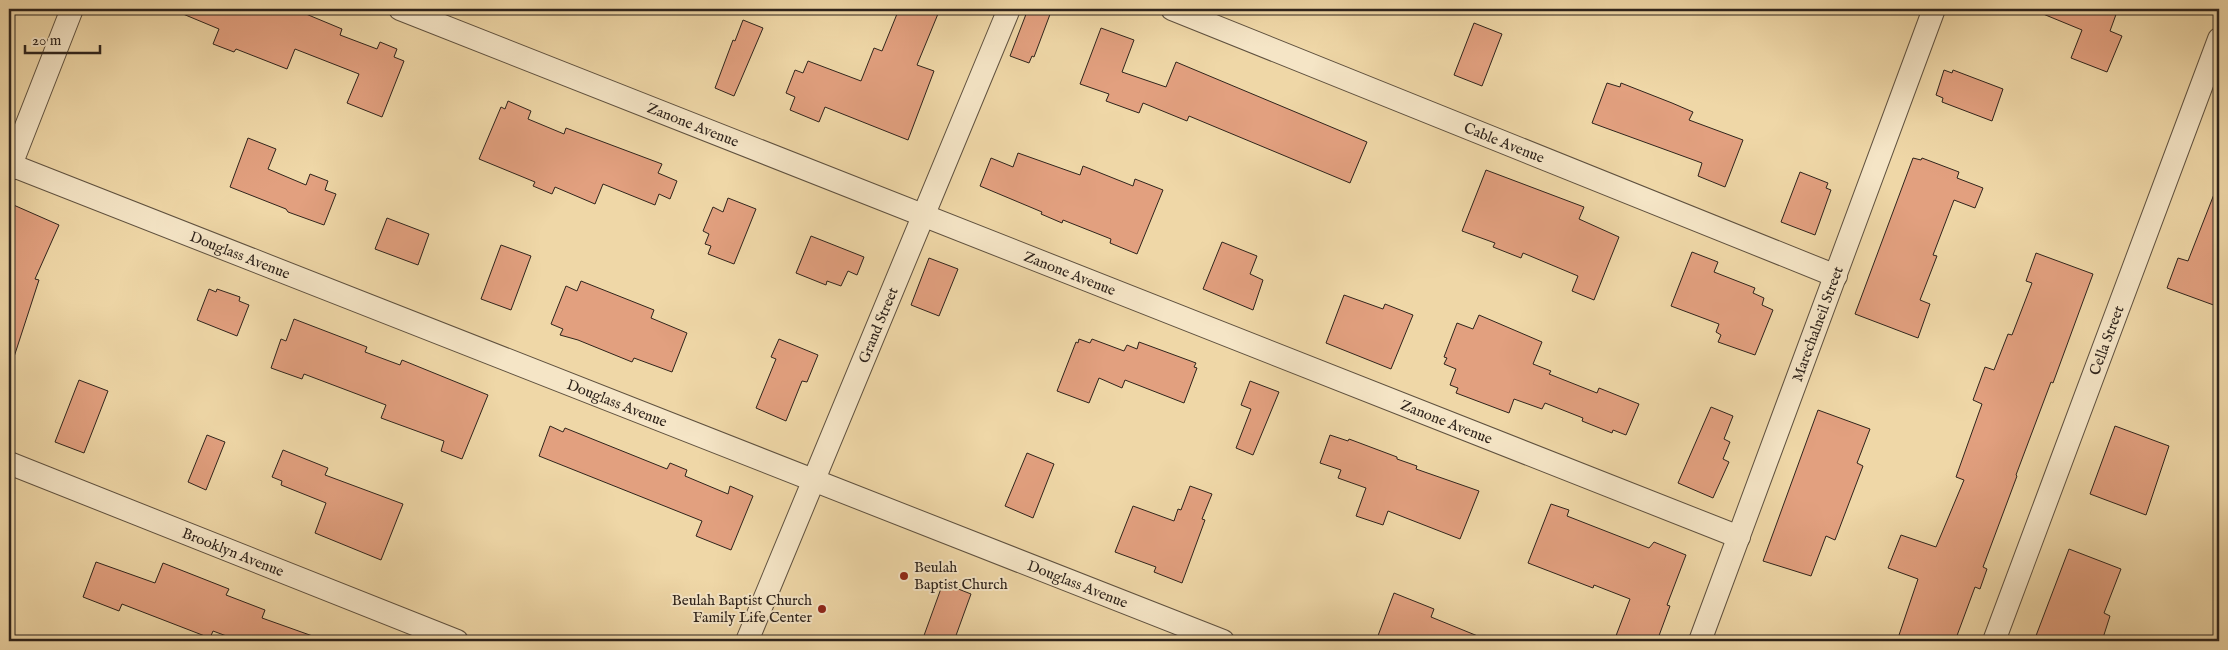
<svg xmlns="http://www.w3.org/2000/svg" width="2228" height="650" font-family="'IM FELL English',serif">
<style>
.building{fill:#e2a07f;stroke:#2f241c}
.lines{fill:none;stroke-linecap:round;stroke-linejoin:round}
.minor-casing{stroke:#5f513f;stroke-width:24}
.minor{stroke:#f5e5c6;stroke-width:22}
.poi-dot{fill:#8f2418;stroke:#f5e5c6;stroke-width:2}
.labels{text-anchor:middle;stroke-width:4;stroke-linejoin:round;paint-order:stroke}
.street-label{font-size:15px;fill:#2f241c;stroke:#f5e5c6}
.poi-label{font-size:15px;fill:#2f241c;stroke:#f5e5c6;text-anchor:start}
</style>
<rect width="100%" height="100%" fill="#efd7a7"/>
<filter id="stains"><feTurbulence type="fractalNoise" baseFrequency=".004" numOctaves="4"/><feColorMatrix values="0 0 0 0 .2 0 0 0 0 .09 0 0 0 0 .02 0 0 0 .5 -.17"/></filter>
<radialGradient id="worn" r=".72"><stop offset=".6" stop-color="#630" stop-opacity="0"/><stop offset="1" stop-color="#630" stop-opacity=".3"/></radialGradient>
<path class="building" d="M171 9H294L342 29 340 35 377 49 380 42 397 49 394 57 404 61 382 117 347 103 359 74 295 49 287 69 236 49 234 52 213 44 219 29Z
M899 9H940L917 65 934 71 908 140 825 107 819 122 790 110 795 97 786 93 795 70 803 73 808 61 861 81 874 48 882 51Z
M1028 9H1052L1034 57 1032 56 1029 63 1010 56Z
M2031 9H2118L2110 31 2122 36 2107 72 2071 58 2082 30Z
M743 20 763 28 734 96 715 88 733 40 735 41Z
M1474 23 1502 34 1482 86 1454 75Z
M1101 28 1134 40 1122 72 1166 87 1176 62 1367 142 1350 183 1189 116 1187 121 1143 103 1139 113 1106 101 1109 94 1080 84Z
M1944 70 1952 73 1953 70 2003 89 1992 121 1942 102 1943 98 1936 95Z
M1607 83 1620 87 1621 83 1672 103 1693 112 1689 120 1743 140 1725 187 1698 176 1702 163 1592 123Z
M508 101 531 111 528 119 564 134 566 128 662 164 658 173 677 181 670 199 659 194 655 205 603 184 595 204 555 187 552 194 533 186 535 182 479 159 501 107 505 109Z
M248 138 276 149 268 169 306 185 310 174 328 181 325 190 336 194 324 225 288 212 286 209 230 187Z
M1018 153 1080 175 1083 166 1133 186 1135 179 1163 190 1137 254 1110 243 1111 239 1063 220 1062 223 1041 214 1042 212 980 186 991 158 1013 167Z
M1913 158 1921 160 1922 158 1959 172 1957 178 1983 188 1975 208 1954 200 1933 255 1937 256 1920 300 1930 304 1918 338 1855 314Z
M1486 170 1584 207 1579 219 1619 237 1594 300 1572 291 1578 276 1523 253 1521 258 1493 247 1495 243 1462 231Z
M1800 172 1828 183 1826 188 1831 190 1815 235 1781 222Z
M2218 184H2219V307L2167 288 2178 258 2188 261Z
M728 198 756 209 734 264 708 254 711 246 705 244 709 234 703 231 713 207 723 212Z
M9 203 59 225 35 279 39 280 13 360 9 359Z
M387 218 429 234 418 265 375 249Z
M811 236 864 257 857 275 848 271 841 286 827 281 826 285 796 273Z
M1222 242 1257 256 1250 274 1263 280 1253 310 1203 289Z
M501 245 531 256 511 310 481 299Z
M1692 252 1718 262 1714 272 1755 288 1753 293 1764 298 1762 305 1773 310 1755 355 1718 342 1721 335 1716 332 1719 324 1671 306Z
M2036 253 2093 274 2053 383 2051 382 2016 475 2017 476 1983 567 1987 569 1980 589 1975 587 1955 641H1897L1918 579 1888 568 1901 535 1936 547 1964 480 1956 477 1982 404 1973 400 1985 367 1994 370 2008 334 2012 335 2032 283 2026 281Z
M929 258 958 269 939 316 911 305Z
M581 281 654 310 651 318 687 333 672 372 634 358 632 362 578 340 560 335 563 329 551 324 566 286 577 291Z
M209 289 216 292 217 289 240 297 239 301 249 305 237 336 197 320Z
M1344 295 1383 309 1385 304 1413 315 1391 369 1326 343Z
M1479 315 1542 342 1533 364 1551 371 1549 374 1597 393 1599 388 1639 404 1626 435 1613 430 1612 433 1582 421 1583 418 1545 403 1542 409 1514 399 1509 413 1456 393 1458 388 1450 385 1456 369 1444 364 1447 358 1444 357 1457 323 1473 329Z
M294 319 367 347 365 352 400 365 402 360 488 395 462 459 441 451 444 441 381 418 386 405 304 374 302 379 271 368 281 339 286 341Z
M779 339 818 355 807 382 802 381 786 421 756 408 776 359 771 357Z
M1079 339 1090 343 1092 339 1124 351 1127 345 1137 349 1139 342 1196 363 1194 367 1197 368 1184 403 1125 380 1122 388 1099 378 1089 403 1057 391 1076 342 1078 343Z
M79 380 108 391 84 453 55 442Z
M1250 381 1279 392 1253 455 1236 448 1251 409 1241 405Z
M1711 407 1733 416 1724 439 1730 442 1723 459 1729 462 1713 498 1678 483Z
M1818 410 1870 429 1857 463 1863 466 1835 540 1826 536 1811 576 1763 561Z
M550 426 563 432 565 428 667 469 670 463 687 470 685 476 728 494 730 486 753 496 731 550 696 536 702 521 539 456Z
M2115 426 2169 446 2146 515 2090 494Z
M207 435 225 442 206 490 188 482Z
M1330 435 1348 441 1349 439 1397 457V459L1417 466 1416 469 1479 491 1460 539 1388 511 1383 525 1356 516 1366 488 1338 478 1341 470 1320 463Z
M283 450 328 468 325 475 403 504 381 560 315 533 326 503 281 485 282 481 272 477Z
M1027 453 1054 464 1033 518 1005 506Z
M1190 486 1212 494 1202 519 1205 520 1182 583 1154 572 1156 567 1115 552 1133 506 1174 521 1178 509 1181 510Z
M1551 504 1569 510 1567 516 1649 548 1654 542 1686 555 1667 605 1670 606 1657 641H1614L1630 599 1594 585 1593 588 1528 563Z
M2069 549 2121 569 2104 613 2110 616 2102 641H2034Z
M96 562 155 583 163 563 229 589 226 595 265 610 262 618 321 639 320 641H240L213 631 210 638 122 604 119 611 83 597Z
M943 583 971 594 954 641H922Z
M1394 593 1434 609 1431 617 1490 641H1376Z"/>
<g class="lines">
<defs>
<g id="minor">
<path id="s1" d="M400 9 1739 537"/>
<path id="s2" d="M1172 9 1836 276"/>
<path id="s3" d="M11 165 1223 641"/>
<path d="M9 170 72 9"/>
<path id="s4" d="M9 463 457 641"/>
<path id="s5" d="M747 641 1009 9"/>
<path id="s6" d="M1700 641 1934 9"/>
<path id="s7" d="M1994 641 2219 39"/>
</g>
</defs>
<use href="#minor" class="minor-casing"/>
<use href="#minor" class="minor"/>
</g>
<g class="poi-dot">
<circle cx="904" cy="576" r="5"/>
<circle cx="822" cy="609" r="5"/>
</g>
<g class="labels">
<g class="street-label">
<text dy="5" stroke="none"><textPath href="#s1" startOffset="315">Zanone Avenue</textPath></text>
<text dy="5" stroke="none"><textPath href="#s2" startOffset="358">Cable Avenue</textPath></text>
<text dy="5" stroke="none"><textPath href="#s3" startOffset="246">Douglass Avenue</textPath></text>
<text dy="5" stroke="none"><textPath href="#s1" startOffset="720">Zanone Avenue</textPath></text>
<text dy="5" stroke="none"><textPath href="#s5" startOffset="342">Grand Street</textPath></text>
<text dy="5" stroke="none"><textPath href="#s6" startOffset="338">Marechalneil Street</textPath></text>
<text dy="5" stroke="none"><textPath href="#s7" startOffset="321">Cella Street</textPath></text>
<text dy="5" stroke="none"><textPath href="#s3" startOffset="651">Douglass Avenue</textPath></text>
<text dy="5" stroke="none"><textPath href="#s1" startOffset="1125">Zanone Avenue</textPath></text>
<text dy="5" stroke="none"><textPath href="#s4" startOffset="241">Brooklyn Avenue</textPath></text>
<text dy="5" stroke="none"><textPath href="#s3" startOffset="1146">Douglass Avenue</textPath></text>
</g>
<g class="poi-label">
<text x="914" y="572">Beulah<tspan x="914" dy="17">Baptist Church</tspan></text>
<text x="812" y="605" text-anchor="end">Beulah Baptist Church<tspan x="812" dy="17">Family Life Center</tspan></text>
</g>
</g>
<rect width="2228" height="650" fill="none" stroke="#efd7a7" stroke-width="30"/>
<rect x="10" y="10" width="2208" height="630" fill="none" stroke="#2f241c" stroke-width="2.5"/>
<rect x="15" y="15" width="2198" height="620" fill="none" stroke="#2f241c"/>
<path d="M25 45v8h75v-8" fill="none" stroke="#2f241c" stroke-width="2.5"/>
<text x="32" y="45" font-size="15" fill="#2f241c" stroke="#f5e5c6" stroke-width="4" paint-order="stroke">20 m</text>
<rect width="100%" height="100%" filter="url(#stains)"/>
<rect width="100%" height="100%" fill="url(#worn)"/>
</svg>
